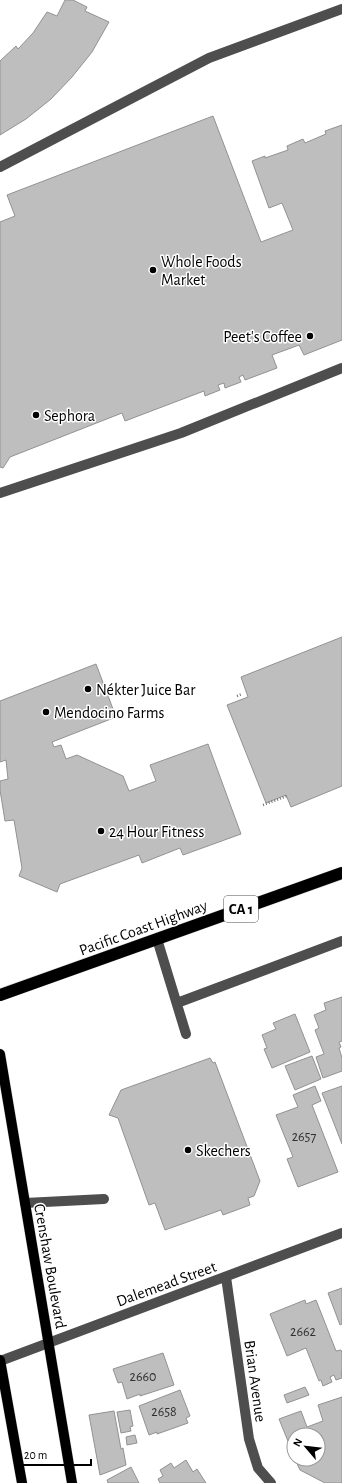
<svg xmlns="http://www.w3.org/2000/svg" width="342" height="1483" font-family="'Alegreya Sans',sans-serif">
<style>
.building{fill:#bebebe;stroke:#929292}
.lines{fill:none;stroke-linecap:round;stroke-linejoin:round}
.major-casing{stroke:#dbdbdb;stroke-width:11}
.highway-casing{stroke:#dbdbdb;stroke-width:13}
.path{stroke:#707070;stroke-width:2.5;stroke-dasharray:1 2;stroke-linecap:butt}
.minor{stroke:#4e4e4e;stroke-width:10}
.major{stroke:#000;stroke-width:10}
.highway{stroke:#000;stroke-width:12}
.poi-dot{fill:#000;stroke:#fff;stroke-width:1.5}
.labels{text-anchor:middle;stroke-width:3;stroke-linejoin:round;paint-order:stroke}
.number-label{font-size:14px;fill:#303030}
.shield{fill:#fff;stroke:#4c4c4c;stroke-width:1}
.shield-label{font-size:15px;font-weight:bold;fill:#000}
.poi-label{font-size:16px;fill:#000;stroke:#fff;text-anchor:start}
.street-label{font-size:16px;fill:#000;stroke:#fff}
</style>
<rect width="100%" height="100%" fill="#fff"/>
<path class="building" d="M65 0H73L87 7 85 11 109 22 92 52 72 77 51 99 26 119 0 135V61L16 46 18 49 33 33 47 12 57 16Z
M213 116 261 242 293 230 282 203 269 208 252 161 265 156V158L288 150 287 146 303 139 305 143 326 134 325 131 342 125V340L304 355 299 345 272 355 277 368 245 380 243 375 239 377 241 382 225 388 224 383 218 385 220 390 205 396 204 391 125 421 122 413 10 457 3 468 0 467V222L15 216 7 195Z
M342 637V786L291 807 286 795 266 803 227 705 248 697 241 677Z
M96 664 116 717 52 742 54 747 61 745 66 759 77 755 123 776 129 791 156 781 150 765 208 744 241 834 183 855 180 848 142 863 139 855 60 884 57 892 19 876 22 868 14 820 5 821 0 790V781L8 779 6 760 0 762V701Z
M342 997V1041L339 1042 341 1047 339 1048 342 1058V1071L323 1078 316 1057 324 1054 315 1030 319 1028 314 1015 326 1010 324 1003Z
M295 1014 310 1052 272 1068 264 1049 267 1048 262 1035 276 1029 273 1023Z
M312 1056 321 1079 295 1090 285 1066Z
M210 1058 213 1063 215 1062 260 1181 254 1196 248 1198 250 1205 223 1215 221 1210 165 1230 155 1203 149 1205 118 1118 109 1115 121 1090Z
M315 1086 321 1101 312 1105 338 1172 298 1187 287 1159 293 1157 276 1115 298 1107 293 1095Z
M342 1086V1144L322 1093Z
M342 1288V1324L340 1325 328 1293Z
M305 1300 306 1304 316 1300 336 1351 341 1350 342 1353V1372H341L342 1378 336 1380 334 1375 330 1377 332 1382 323 1386 321 1380 319 1381 306 1348 287 1356 270 1314Z
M163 1353 174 1385 140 1396V1394L127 1399 122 1382 118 1383 113 1369Z
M305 1387 309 1395 287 1403 284 1395Z
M180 1390 190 1416 186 1418 188 1423 157 1434V1432L149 1435 139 1406Z
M342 1397V1483H325L300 1470 295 1459H318V1435H294V1456L279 1419 301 1411 307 1427 323 1421 318 1405Z
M130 1410 133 1426 130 1427 131 1431 121 1433 117 1412Z
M114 1411 121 1449 123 1448 126 1465 100 1475 89 1415Z
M135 1435 137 1443 127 1445 126 1437Z
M186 1460 193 1472 197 1469 206 1483H160L158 1479 163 1476 160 1470 171 1463 174 1468Z
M131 1467 139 1483H108L107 1480Z"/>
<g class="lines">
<defs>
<path id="major" d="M0 1054 72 1483
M0 1360 22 1483"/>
<path id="highway" d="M0 995 342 873"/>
</defs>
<use href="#major" class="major-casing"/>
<use href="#highway" class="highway-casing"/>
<path class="path" d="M237 696 242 694
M263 805 287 796"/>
<path class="minor" d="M0 167 209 58 342 9
M0 493 181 433 342 368
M157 939 186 1034
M177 1003 342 941
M25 1203 104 1199
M226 1277 249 1439 258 1468 271 1483
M0 1361 342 1233"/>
<use href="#major" class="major"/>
<use href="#highway" class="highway"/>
</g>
<g class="poi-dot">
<circle cx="153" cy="270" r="4"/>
<circle cx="310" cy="336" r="4"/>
<circle cx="36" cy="415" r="4"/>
<circle cx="88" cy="689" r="4"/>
<circle cx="46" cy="712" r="4"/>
<circle cx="101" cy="831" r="4"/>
<circle cx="188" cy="1150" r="4"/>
</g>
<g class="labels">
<g class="number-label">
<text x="304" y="1141">2657</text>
<text x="303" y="1336">2662</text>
<text x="143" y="1381">2660</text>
<text x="164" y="1416">2658</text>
</g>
<rect class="shield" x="224" y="896" width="34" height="26" rx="3"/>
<g class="shield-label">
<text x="241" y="914">CA 1</text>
</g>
<g class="poi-label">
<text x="161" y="267">Whole Foods<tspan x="161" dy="18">Market</tspan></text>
<text x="302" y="342" text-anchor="end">Peet's Coffee</text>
<text x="44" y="421">Sephora</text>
<text x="96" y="695">Nékter Juice Bar</text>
<text x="54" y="718">Mendocino Farms</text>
<text x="109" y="837">24 Hour Fitness</text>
<text x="196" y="1156">Skechers</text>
</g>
<g class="street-label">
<text transform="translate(143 927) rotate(-20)" y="6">Pacific Coast Highway</text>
<text transform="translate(51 1266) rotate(80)" y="6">Crenshaw Boulevard</text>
<text transform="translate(166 1283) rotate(-20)" y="6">Dalemead Street</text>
<text transform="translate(256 1381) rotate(82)" y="6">Brian Avenue</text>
</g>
</g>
<g transform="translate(306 1447) rotate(298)"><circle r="19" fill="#ffffff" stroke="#999999"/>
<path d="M0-3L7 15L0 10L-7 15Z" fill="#000000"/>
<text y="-6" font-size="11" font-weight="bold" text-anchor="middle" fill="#000000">N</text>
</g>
<path d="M18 1459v6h73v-6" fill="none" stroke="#000000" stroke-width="2"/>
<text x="24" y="1459" font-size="12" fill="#000000" stroke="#ffffff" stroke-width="3" paint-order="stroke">20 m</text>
</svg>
